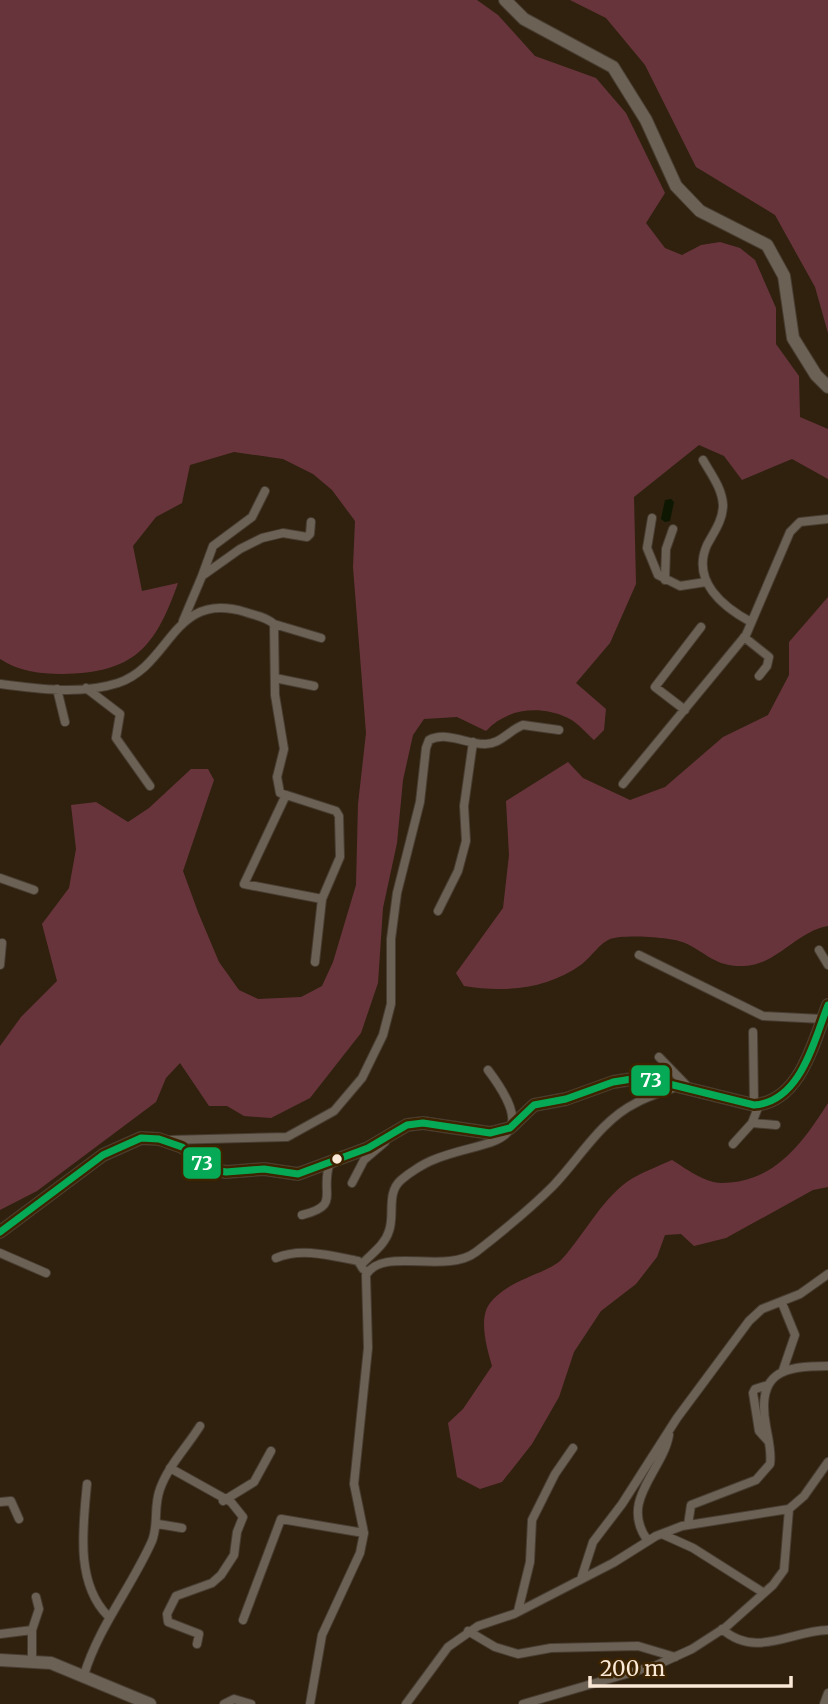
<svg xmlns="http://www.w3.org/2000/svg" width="828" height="1704" font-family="Merriweather,serif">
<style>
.green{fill:#68343c}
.water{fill:#0d1701}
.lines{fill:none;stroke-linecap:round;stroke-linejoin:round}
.street-casing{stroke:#483d31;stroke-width:10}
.secondary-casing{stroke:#483d31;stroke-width:14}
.street{stroke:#6c6155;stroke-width:8}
.secondary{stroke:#6c6155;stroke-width:12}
.bus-1-casing{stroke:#3d2300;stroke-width:12}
.bus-1{stroke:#06aa56;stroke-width:7}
.bus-dot{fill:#fbe9d7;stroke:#3d2300;stroke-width:2.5}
.line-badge{stroke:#3d2300;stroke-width:2.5}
.badge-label{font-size:19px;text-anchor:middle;font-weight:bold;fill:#fff}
</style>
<rect width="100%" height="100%" fill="#2f210e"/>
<path class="green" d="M0 0H477L498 15 535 56 596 78 626 113 665 193 646 223 665 248 682 255 701 245 720 242 740 248 755 260 776 308V344L799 376 800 417 828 429V479L792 459 742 480 724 456 699 445 634 497 636 584 610 643 576 683 606 709 604 730 594 740C586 733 578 723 568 718 540 705 507 708 486 731L457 717 424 719 413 735 403 780 397 843 383 908 378 983 361 1033 310 1098 271 1118 244 1116 227 1106H209L180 1063 166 1078 156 1102 37 1191 0 1210V1046L21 1017 57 981 42 924 69 888 76 849 71 805 96 802 128 822 149 808 191 769H208L214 780 183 871 198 912 219 962 239 990 258 999 301 997 322 986 333 962 356 885 358 804 366 733 353 567 355 521 332 490 313 474 283 459 234 452 190 465 182 503 156 517 133 546 142 591 178 583C155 648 134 673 62 674 40 674 18 671 0 659Z
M570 0H828V333L815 287 775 215 696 167 645 65 606 18Z
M828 597V926C795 932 777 965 744 966 715 967 707 953 685 943 673 937 623 934 610 939 600 943 591 957 582 964 548 989 505 993 464 986L456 973 503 908 509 855 506 801 568 762 583 778 630 800 665 787 723 737 768 715 789 675V642Z
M828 1103V1187L813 1190 726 1238 694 1246 681 1234 665 1235 657 1257 636 1284 601 1311 574 1352 559 1397 532 1444 502 1482 480 1489 457 1477 448 1423 463 1409 492 1366C487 1349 478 1318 490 1303 510 1278 548 1274 562 1259 585 1234 603 1196 633 1178 645 1171 659 1166 672 1160 685 1168 705 1183 721 1183 774 1183 802 1144 828 1103Z"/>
<path class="water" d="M671 499 674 502 670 521 665 522 661 519 665 500Z"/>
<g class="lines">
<defs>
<path id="street" d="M703 460C711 474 722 488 723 505 723 520 714 532 707 545 691 581 723 607 751 622
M652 518 647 548 658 575 680 586 706 582
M202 576 213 546 252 517 265 491
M665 580 666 549 673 529
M183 621 202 576 240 549 262 538 283 533 307 537 310 534 311 522
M274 624 321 638
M744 637 769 657 767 666 759 676
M275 678 314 686
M0 684C37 689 81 695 118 683 172 665 172 590 245 612 256 616 265 616 274 624L275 695 284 749 277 777 280 793 336 811 339 816 340 857 322 899 244 884 285 797
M86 688 120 714 116 738 150 786
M57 689 65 722
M685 710 655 687 701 627
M623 784 746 635 790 532 800 522 828 519
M0 878 34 890
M438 911 458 871 466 841 464 806 473 742
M819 950 828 965
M639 955 763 1016 822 1019
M315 962 322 899
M0 965 2 943
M753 1032 754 1105
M659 1057 691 1090
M752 1123 776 1125
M170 1140 287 1137 334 1111 362 1078 383 1035 391 1004V939L397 893 420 802 426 748 429 740C446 731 467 744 484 744 500 745 509 730 523 725L559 730
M733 1144 752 1123 759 1105
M352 1183 364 1160 385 1142
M302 1215C342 1205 319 1194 330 1162
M0 1253 46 1273
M276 1258C302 1247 332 1256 358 1261L363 1269
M362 1264C371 1254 385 1245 389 1231 395 1215 386 1193 401 1180 409 1173 423 1164 433 1160 485 1138 548 1150 488 1070
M782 1303 795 1335 783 1370
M768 1385 755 1389 753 1393 759 1431 768 1441
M170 1468 231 1502 243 1517 237 1532 234 1555 221 1575 212 1583 176 1596 167 1614 168 1622 199 1634 197 1644
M87 1484C83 1527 75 1583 108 1616
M223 1501 254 1482 271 1451
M0 1502 11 1501 19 1519
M158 1524 182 1528
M688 1525 691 1505 756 1480 770 1464C772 1452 768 1438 766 1426 756 1372 783 1366 828 1366
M364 1533 354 1484 368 1348 366 1275C382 1246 446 1275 476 1252 503 1231 529 1210 553 1186 579 1159 601 1120 636 1103 648 1096 663 1092 676 1087
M662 1534 693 1548 764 1593
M648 1541C618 1501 663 1471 669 1435
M581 1579 593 1542 622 1504 677 1418 749 1321 762 1309 800 1294 828 1274
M518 1611 530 1562 532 1520 555 1474 573 1448
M243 1620 281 1519 364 1533 360 1553 322 1635 310 1704
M722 1629C756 1659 790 1631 828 1630
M32 1630V1661
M468 1631 495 1647 518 1654 551 1648 638 1646 675 1657
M0 1634 32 1630 39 1609 36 1597
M84 1675C99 1626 131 1588 152 1541 159 1523 153 1508 160 1489 168 1466 187 1447 200 1426
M224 1704 234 1699 251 1704
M406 1704 448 1647 478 1626 514 1614 613 1563 656 1536 682 1526 789 1509
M523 1704 657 1665 692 1649 726 1627 773 1585 784 1570 789 1509 804 1496 828 1462
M824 1704 828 1693"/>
<path id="secondary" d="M505 0 524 19 613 67 646 120 676 186 700 211 767 245 784 276 793 338 816 375 828 387
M0 1232 103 1155 141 1138 159 1139 182 1147 210 1169 226 1172 264 1169 298 1174 368 1148 407 1125 423 1123 490 1133 510 1128 534 1105 566 1099 613 1082 632 1079 657 1081 754 1105C801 1102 814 1040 828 1005
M0 1660 51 1663 150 1704"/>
</defs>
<use href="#street" class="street-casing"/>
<use href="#secondary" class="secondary-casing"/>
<use href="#street" class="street"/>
<use href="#secondary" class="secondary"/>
<defs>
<path id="bus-1" d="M0 1232 103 1155 141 1138 159 1139 182 1147 210 1169 226 1172 264 1169 298 1174 368 1148 407 1125 423 1123 490 1133 510 1128 534 1105 566 1099 613 1082 632 1079 657 1081 754 1105C801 1102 814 1040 828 1005"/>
</defs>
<use href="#bus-1" class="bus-1-casing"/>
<use href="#bus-1" class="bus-1"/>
</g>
<circle class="bus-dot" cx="337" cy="1159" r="6"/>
<g class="line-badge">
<rect x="630" y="1064" width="41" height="33" rx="7" fill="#06aa56"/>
<rect x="182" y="1146" width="40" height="34" rx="7" fill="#06aa56"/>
</g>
<g class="badge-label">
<text x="651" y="1087">73</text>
<text x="202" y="1170">73</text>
</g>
<path d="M590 1676v10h201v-10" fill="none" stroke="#fbe9d7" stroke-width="3.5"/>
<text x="600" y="1676" font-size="21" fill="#fbe9d7" stroke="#3d2300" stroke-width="5" paint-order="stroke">200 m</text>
</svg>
